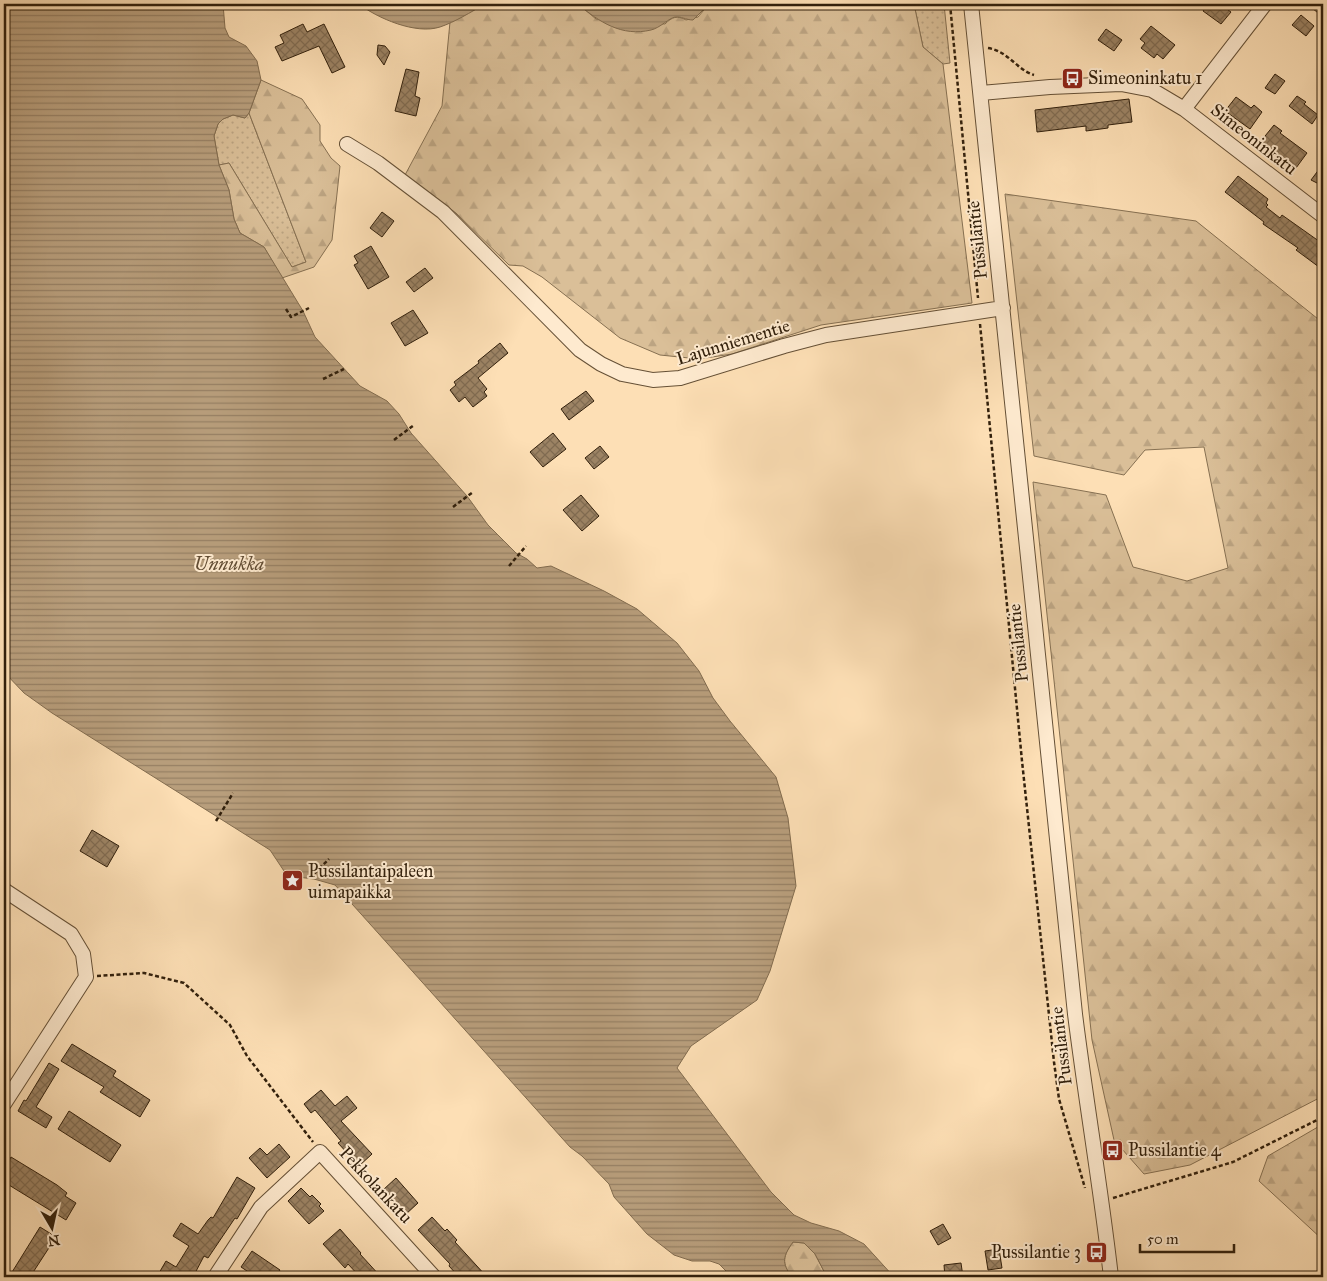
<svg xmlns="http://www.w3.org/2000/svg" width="1327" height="1281" font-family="'IM FELL Great Primer',serif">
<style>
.grass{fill:url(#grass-dots);stroke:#867052}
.forest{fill:url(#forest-firs);stroke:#867052}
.water{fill:url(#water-rules);stroke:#826c4f}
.building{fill:url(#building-cross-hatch);stroke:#32200c}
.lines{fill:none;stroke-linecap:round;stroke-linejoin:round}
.minor-casing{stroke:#655036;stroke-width:16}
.path{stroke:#32200c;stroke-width:2.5;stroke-dasharray:4 2.5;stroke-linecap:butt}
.minor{stroke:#feeacf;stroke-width:14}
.labels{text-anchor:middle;stroke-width:4;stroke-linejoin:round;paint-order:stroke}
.poi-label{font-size:18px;fill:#32200c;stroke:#feeacf;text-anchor:start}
.street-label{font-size:18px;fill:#32200c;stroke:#feeacf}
.water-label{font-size:19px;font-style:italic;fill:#614c33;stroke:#feeacf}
</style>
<defs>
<pattern id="grass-dots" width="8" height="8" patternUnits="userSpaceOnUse" patternTransform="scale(1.25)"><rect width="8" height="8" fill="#dabf98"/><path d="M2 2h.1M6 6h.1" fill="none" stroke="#bca482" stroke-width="1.8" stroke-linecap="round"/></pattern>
<pattern id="forest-firs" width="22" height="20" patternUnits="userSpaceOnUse" patternTransform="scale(1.25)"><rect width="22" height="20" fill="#dabf98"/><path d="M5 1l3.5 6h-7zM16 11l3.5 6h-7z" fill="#bca482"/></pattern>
<pattern id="water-rules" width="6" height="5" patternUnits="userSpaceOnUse" patternTransform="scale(1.25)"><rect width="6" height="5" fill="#b89e7c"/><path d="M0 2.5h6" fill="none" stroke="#968064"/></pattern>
<pattern id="building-cross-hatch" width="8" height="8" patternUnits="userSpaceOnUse" patternTransform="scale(1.25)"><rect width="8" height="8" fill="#9c8364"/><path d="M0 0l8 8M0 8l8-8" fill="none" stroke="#806b51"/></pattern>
</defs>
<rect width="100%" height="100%" fill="#fddfb5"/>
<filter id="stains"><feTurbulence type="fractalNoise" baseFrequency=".004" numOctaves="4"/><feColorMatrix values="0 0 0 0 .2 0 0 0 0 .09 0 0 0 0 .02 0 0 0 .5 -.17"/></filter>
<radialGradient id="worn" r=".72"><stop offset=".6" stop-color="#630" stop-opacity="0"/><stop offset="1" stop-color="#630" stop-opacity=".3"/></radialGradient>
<path class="grass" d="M914 4H944L950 63 943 64 923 47Z
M249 113 306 262 292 267 229 163 219 165 214 136 218 124 223 119 233 115 245 118Z"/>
<path class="forest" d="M485 4H578L596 19 665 24C672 17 677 15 686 20L698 17 709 4H914L923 47 943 64 972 303 821 325 732 354 699 359 660 355 620 338 542 277 523 266 509 265 456 213 405 175 442 106 450 22Z
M261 80 302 99 320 125V141L331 158 340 166 332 240 314 267 282 278 264 247 240 233 234 219 229 190 219 165 229 163 292 267 306 262 249 113Z
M1005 194 1196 221 1323 323V1096L1190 1165 1144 1174 1114 1140 1092 1040 1033 482 1106 495 1133 567 1187 581 1228 568 1204 447 1145 450 1124 475 1034 456Z
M1323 1124V1240L1259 1181 1268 1156Z
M793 1242 804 1243 815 1254 827 1277H792C781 1263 783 1256 793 1242Z"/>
<path class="water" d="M4 4H223L225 28 229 37 246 46 257 61 261 80 249 113 245 118 233 115 223 119 218 124 214 136 219 165 229 190 234 219 240 233 264 247 303 311 315 337 360 386 387 401 399 414 411 433 467 496 488 525 516 553 527 559 537 568 551 566 604 591 637 609 677 643 699 671 713 698 730 721 776 777 788 818 796 886 770 971 757 1000 691 1046 677 1068 771 1192 794 1215 811 1223 839 1231 864 1244 894 1277H827L815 1254 804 1243 793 1242C783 1256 781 1263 792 1277H732L719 1264 710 1261H692L674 1255 647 1234 614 1197 609 1184 582 1156 570 1147 335 885 314 879 297 877 286 874 270 850 52 713 24 693 4 672Z
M359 4H485C471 12 455 22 440 27 416 35 377 18 359 4Z
M578 4H709L693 20C686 20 681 16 675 17 669 18 660 28 651 30 622 37 599 22 578 4Z"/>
<path class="building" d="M1208 4H1220L1231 12 1221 24 1203 11Z
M1301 15 1314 26 1306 36 1292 25Z
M303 24 307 32 324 24 345 67 332 73 319 46 282 61 275 47 284 43 280 35Z
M1151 26 1175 45 1163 59 1157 54 1154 58 1141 48 1145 43 1140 39Z
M1106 29 1122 40 1114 51 1098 40Z
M378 45 385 46 390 52 384 65 377 55Z
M406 69 419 72 415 96 420 98 416 116 395 111Z
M1275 74 1285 81 1275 94 1265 88Z
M1297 96 1306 102 1304 104 1318 115 1312 124 1289 106Z
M1236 97 1251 108 1254 105 1262 112 1250 129 1225 111Z
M1129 99 1132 122 1108 125V128L1086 131V126L1037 132 1035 110Z
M1274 125 1282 131 1280 133 1307 153 1296 168 1261 141Z
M1323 164V186L1311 180Z
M1238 176 1268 199 1266 203 1268 205 1266 207 1280 218 1282 215 1323 244V270L1296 250 1298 248 1263 224 1264 222 1225 192Z
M382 212 394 221 382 237 370 228Z
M371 246 389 277 368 289 354 265 358 263 354 256Z
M425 268 433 278 414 292 406 282Z
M413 310 428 333 405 346 391 323Z
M500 343 508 353 478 378 487 389 484 392 487 396 473 407 465 397 459 402 450 390 456 385 454 382 479 363 478 361Z
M586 391 594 401 569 420 561 409Z
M553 433 566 449 543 467 530 452Z
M600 446 609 457 594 469 585 458Z
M581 495 599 516 582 531 563 510Z
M92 830 119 846 107 867 80 851Z
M72 1044 116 1071 113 1076 150 1100 140 1117 100 1092 104 1087 61 1061Z
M49 1063 59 1069 36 1107 52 1117 46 1128 18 1111 24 1100 26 1101Z
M321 1090 335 1106 347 1096 357 1108 341 1121 372 1154 359 1166 338 1143 341 1141 315 1110 311 1113 304 1104Z
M69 1111 121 1145 110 1162 58 1129Z
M279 1144 290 1157 267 1178 249 1158 260 1148 267 1155Z
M11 1157 57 1185 67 1193 65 1196 76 1203 66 1220 4 1182V1169Z
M237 1177 255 1188 237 1219 235 1218 208 1258 204 1256 193 1277H165L159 1273 166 1261 176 1267 189 1246 173 1236 181 1223 198 1234 208 1220 211 1217 213 1218Z
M396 1178 418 1203 405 1215 383 1190Z
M301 1188 310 1197 312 1195 321 1204 319 1206 324 1211 309 1224 288 1201Z
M432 1217 445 1231 447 1229 457 1240 455 1242 487 1277H459L449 1266 450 1264 418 1230Z
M943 1224 951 1238 938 1245 930 1231Z
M40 1227 56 1237 30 1277H9Z
M340 1229 361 1253 360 1254 381 1277H360L348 1264 345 1268 323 1244Z
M999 1249 1002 1268 988 1270 985 1251Z
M252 1251 280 1270 275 1277H256L241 1267Z
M961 1263 963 1277H945L944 1265Z"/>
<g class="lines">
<defs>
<path id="minor" d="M971 4 1075 1014C1086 1102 1101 1189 1111 1277
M1319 4 1323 7
M981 93 1050 87 1121 84 1152 90 1184 109 1323 216
M1184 109 1265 4
M347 144 378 163 443 212 580 350 601 364 622 374 653 380 680 378 784 346 826 335 1003 308
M4 890 71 934 83 954 86 977 4 1104
M215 1277 261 1207 320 1152 434 1277"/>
</defs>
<use href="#minor" class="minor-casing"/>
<path class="path" d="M950 4 978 298
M988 48C1008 51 1017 70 1034 75
M286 309 291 317 309 308
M980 324 1022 761 1054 1062 1059 1099 1085 1188
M323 379 344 369
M394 440 414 425
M453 507 473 492
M509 566 526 546
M216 821 233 793
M310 878 329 859
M97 976 144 973 184 983 230 1025 247 1056 313 1142
M1113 1198 1233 1162 1323 1117"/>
<use href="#minor" class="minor"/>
</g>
<defs>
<symbol id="bus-square" viewBox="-11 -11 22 22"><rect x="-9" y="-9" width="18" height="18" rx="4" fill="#8f2418" stroke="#feeacf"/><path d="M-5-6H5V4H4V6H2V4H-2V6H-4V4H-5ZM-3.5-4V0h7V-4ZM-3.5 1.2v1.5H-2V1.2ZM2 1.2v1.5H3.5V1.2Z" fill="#fff"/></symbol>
<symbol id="sight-square" viewBox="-11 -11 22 22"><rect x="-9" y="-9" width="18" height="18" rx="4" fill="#8f2418" stroke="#feeacf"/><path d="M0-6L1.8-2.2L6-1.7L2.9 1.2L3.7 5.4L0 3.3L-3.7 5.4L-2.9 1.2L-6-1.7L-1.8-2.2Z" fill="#fff"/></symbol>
</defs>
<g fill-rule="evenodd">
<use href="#bus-square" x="1060" y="66" width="25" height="25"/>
<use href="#sight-square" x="280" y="868" width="25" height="25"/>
<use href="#bus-square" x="1100" y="1138" width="25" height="25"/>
<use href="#bus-square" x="1084" y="1240" width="25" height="25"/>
</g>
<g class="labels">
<g class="poi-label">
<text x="1088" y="84">Simeoninkatu 1</text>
<text x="308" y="877">Pussilantaipaleen<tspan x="308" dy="21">uimapaikka</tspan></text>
<text x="1128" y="1156">Pussilantie 4</text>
<text x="1081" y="1258" text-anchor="end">Pussilantie 3</text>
</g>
<g class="street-label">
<text transform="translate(1254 139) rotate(38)" y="6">Simeoninkatu</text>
<text transform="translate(977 240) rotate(-96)" y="6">Pussilantie</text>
<text transform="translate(733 342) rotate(-17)" y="6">Lajunniementie</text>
<text transform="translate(1018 643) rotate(-96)" y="6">Pussilantie</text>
<text transform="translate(1061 1046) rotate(-97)" y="6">Pussilantie</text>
<text transform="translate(376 1185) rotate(47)" y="6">Pekkolankatu</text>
</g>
<g class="water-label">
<text x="229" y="570">Unnukka</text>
</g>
</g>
<rect width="1327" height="1281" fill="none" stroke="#fddfb5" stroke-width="20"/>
<rect x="5" y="5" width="1317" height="1271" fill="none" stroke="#32200c" stroke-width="2.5"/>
<rect x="10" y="10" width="1307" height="1261" fill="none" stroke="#32200c"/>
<g transform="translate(52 1228) rotate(171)" stroke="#feeacf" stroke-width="4" paint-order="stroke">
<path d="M0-4L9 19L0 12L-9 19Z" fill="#32200c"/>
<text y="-8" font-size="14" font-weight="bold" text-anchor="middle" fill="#32200c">N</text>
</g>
<path d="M1140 1244v8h94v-8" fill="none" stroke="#32200c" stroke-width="2.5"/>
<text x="1147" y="1244" font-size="15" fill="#32200c" stroke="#feeacf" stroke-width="4" paint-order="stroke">50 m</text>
<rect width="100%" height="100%" filter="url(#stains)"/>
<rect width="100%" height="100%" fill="url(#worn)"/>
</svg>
